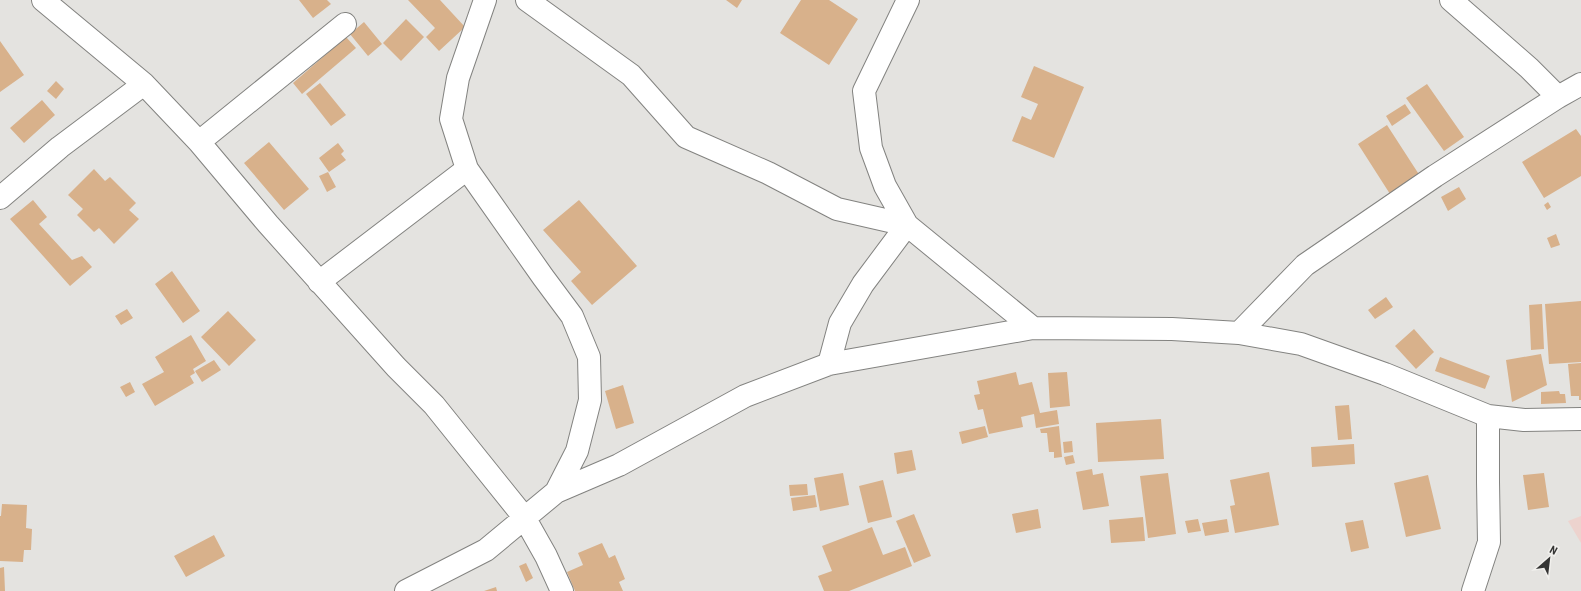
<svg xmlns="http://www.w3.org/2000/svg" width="1581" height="591" font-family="'Roboto Condensed',sans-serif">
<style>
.education{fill:#edd3ce}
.building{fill:#d8b18b}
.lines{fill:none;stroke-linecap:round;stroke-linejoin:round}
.minor-casing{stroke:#838380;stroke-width:24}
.minor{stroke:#fff;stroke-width:22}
</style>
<rect width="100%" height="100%" fill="#e4e3e0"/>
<path class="education" d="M1581 516V543L1568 521Z"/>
<path class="building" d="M299 0H327L331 4 313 18Z
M408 0H440L465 27 439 51 426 37 435 28Z
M726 0H742L737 8Z
M801 0H829L858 19 829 65 780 33Z
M406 19 424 37 401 61 383 43Z
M364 22 382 44 368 56 350 34Z
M346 37 356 48 302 94 293 83Z
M0 41 24 75 0 92Z
M1034 66 1084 87 1054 158 1012 141 1022 116 1031 120 1038 104 1021 97Z
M56 81 64 89 56 99 47 91Z
M320 83 346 115 331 126 306 94Z
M1427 84 1464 137 1444 151 1406 98Z
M42 100 55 115 24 143 10 128Z
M1405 104 1411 113 1392 126 1386 116Z
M1387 125 1420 176 1390 194 1358 144Z
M1576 129 1581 136V176L1544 198 1522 162Z
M269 142 309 189 284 210 244 163Z
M338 143 344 151 341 154 346 160 329 172 319 158Z
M94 169 105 181 110 177 136 203 129 210 139 219 114 244 99 228 94 232 77 215 83 209 68 195Z
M328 172 336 187 327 192 319 176Z
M1459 187 1466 199 1448 211 1441 197Z
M33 200 47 217 39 224 72 260 82 256 92 267 70 286 10 219Z
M579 200 637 266 592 305 571 281 581 272 543 230Z
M1548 202 1551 207 1547 210 1544 205Z
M1556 234 1560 245 1551 248 1547 238Z
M172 271 200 311 183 323 155 284Z
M1386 297 1393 307 1375 319 1368 310Z
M1581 301V362L1549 364 1545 304Z
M1542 304 1544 349 1531 350 1529 305Z
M127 309 133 318 121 325 115 316Z
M228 311 256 340 229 366 201 337Z
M1414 329 1434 352 1416 369 1395 346Z
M191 335 206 361 193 369 195 373 190 376 194 383 155 406 142 384 164 372 155 357Z
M1541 354 1547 385 1512 402 1506 360Z
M1440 357 1490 376 1485 389 1435 371Z
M214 360 221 370 202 382 195 371Z
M1581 363V400H1579V396H1571L1568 364Z
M1016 372 1019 385 1032 382 1040 413 1057 410 1059 424 1036 428 1034 414 1021 417 1023 427 989 434 983 409 978 410 974 395 980 394 977 381Z
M1067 372 1070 406 1050 408 1048 373Z
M130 382 135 392 126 397 120 387Z
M623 385 634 423 616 429 605 391Z
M1559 391 1560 394H1565L1566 403 1541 404V392Z
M1349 405 1352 439 1338 440 1335 406Z
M1161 419 1164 459 1098 462 1096 423Z
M985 426 988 437 962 444 959 432Z
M1059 426 1062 457 1054 458V452H1049L1047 433H1041L1040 429Z
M1072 441 1073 452 1064 453 1063 442Z
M1354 444 1355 464 1312 467 1311 447Z
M912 450 916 470 897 474 894 453Z
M1073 455 1075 463 1066 465 1064 457Z
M1092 469 1093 475 1103 473 1109 506 1083 510 1076 472Z
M1269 472 1279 525 1235 533 1230 506 1235 505 1230 480Z
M843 473 849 505 820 511 814 478Z
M1168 473 1176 534 1148 538 1140 476Z
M1544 473 1549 507 1528 510 1523 475Z
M1428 475 1441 529 1406 537 1394 483Z
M883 480 892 517 868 523 859 486Z
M807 484 808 495 790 496 789 485Z
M815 495 817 507 793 511 791 498Z
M2 504 27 505 26 528 32 529 31 550H24L23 562 0 561V516H1Z
M1038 509 1041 528 1016 533 1012 514Z
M914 514 931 556 914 563 896 521Z
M1143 517 1145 541 1111 543 1109 520Z
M1198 519 1201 531 1188 533 1185 521Z
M1227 519 1229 532 1205 536 1202 523Z
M1363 520 1369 548 1351 552 1345 523Z
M872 527 883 555 905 547 912 566 849 591H824L818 576 832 571 822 546Z
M214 535 225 556 186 577 174 556Z
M602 543 609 558 615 555 625 579 619 582 623 591H575L567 572 583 565 578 553Z
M526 563 533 578 526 582 519 566Z
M4 567 5 591H0V568Z
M496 587 497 591H484Z"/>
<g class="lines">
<defs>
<path id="minor" d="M43 0 144 84 199 142 268 224 396 367 434 405 524 517 546 556 562 591
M485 0 458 78 451 119 467 169 543 277 572 316 589 357 590 400 577 451 556 492
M527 0 631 75 686 137 768 173 837 209 907 225 1033 328
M1451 0 1529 68 1558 97
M199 142 345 24
M0 198 60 147 144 84
M319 282 467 169
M1239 333 1305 265 1435 176 1558 97 1581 84
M829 364 840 323 863 284 907 225 885 186 871 148 864 91 908 0
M406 591 486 550 556 492 619 465 745 396 829 364 1033 328 1172 329 1239 333 1301 344 1385 374 1488 416 1524 420 1581 419
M1473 591 1489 542 1488 482V416"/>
</defs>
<use href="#minor" class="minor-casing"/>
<use href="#minor" class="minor"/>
</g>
<g transform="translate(1549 559) rotate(28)" stroke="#f1f0ed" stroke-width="3" paint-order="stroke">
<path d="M0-3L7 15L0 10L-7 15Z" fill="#353534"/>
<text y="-6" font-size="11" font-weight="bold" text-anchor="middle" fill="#353534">N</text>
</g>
</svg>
